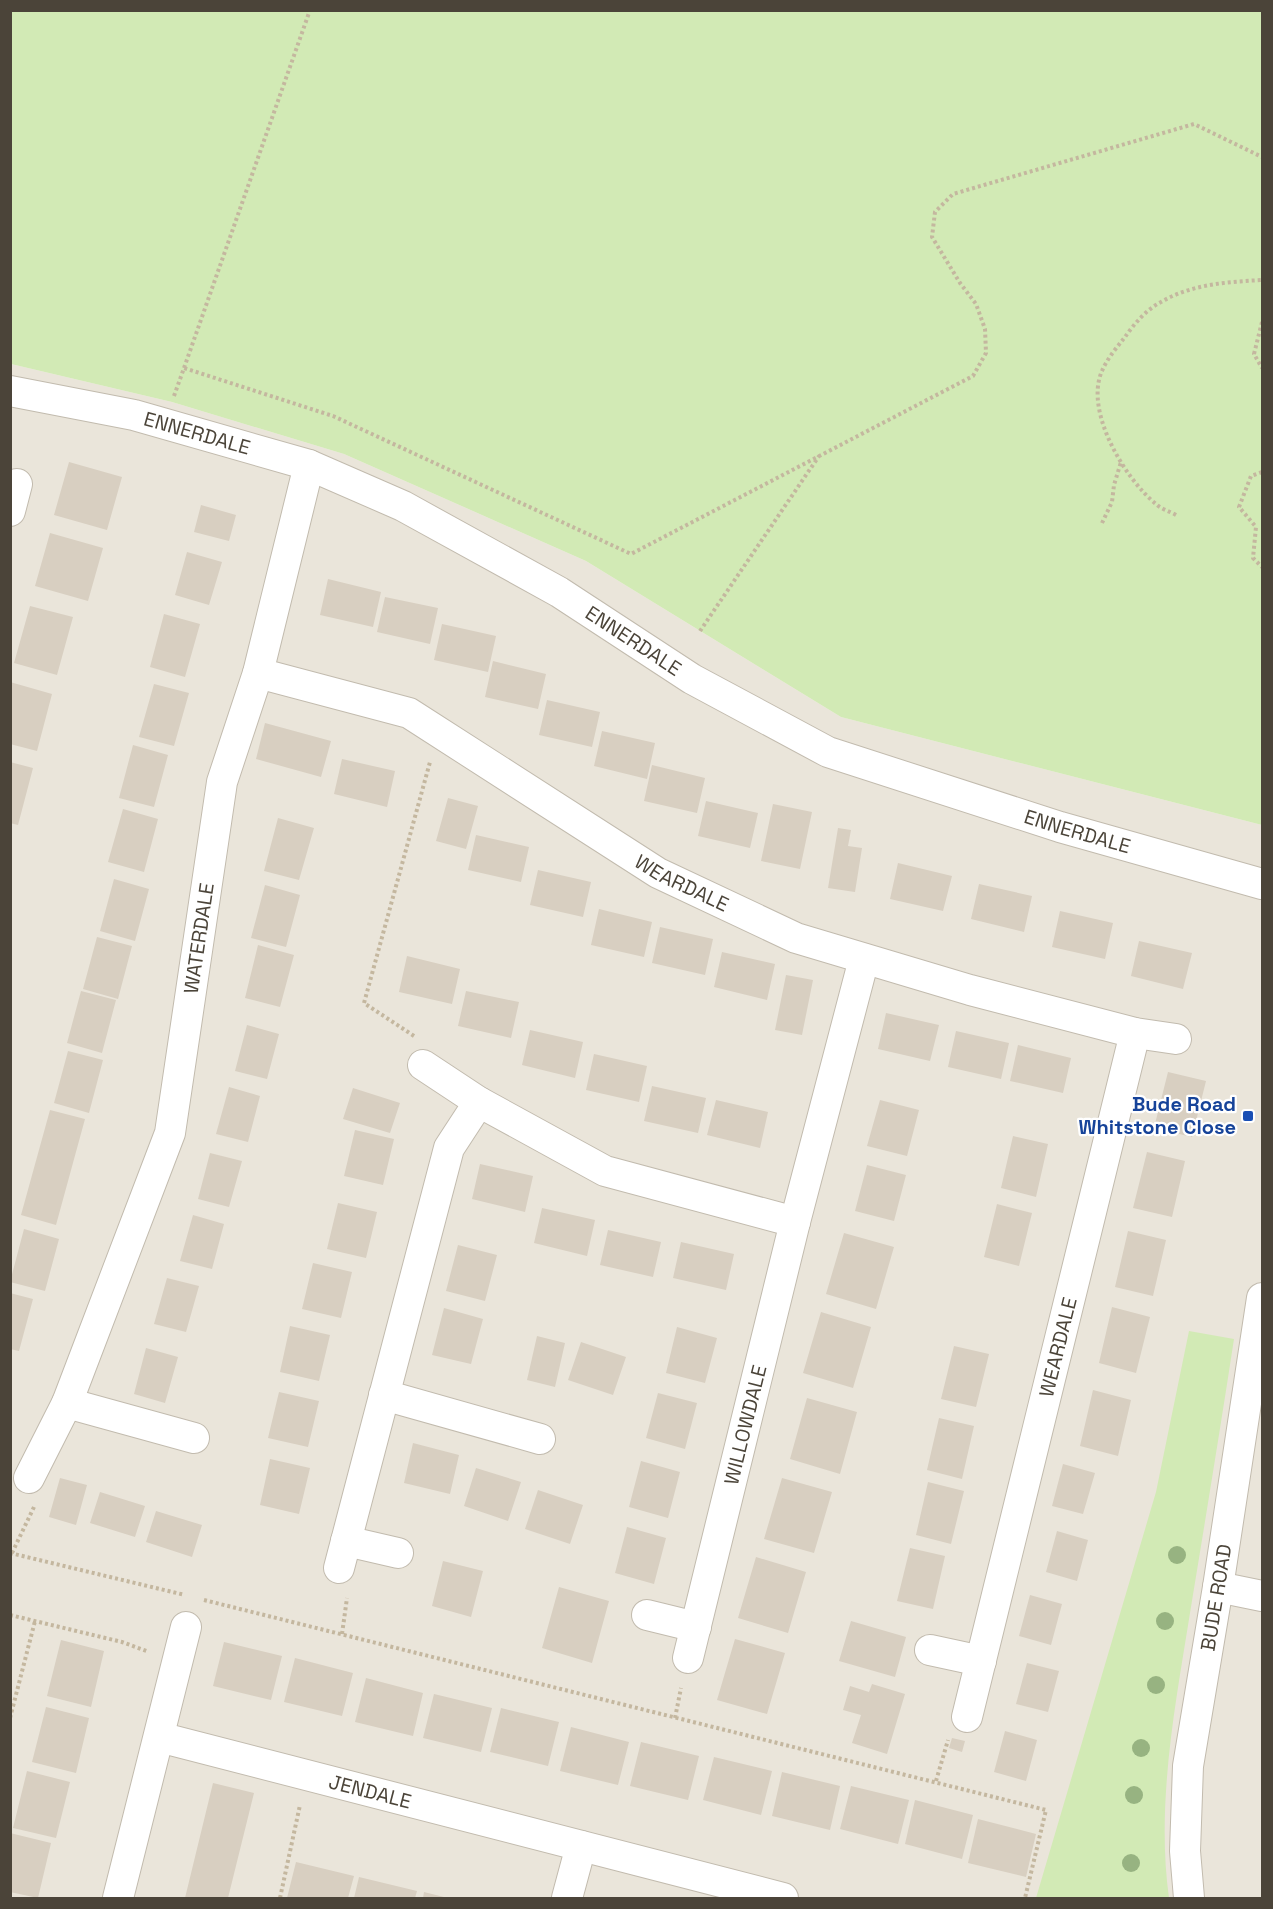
<svg xmlns="http://www.w3.org/2000/svg" width="1273" height="1909" font-family="'Space Grotesk',sans-serif">
<style>
.residential{fill:#eae5da}
.green{fill:#d2eab5}
.building{fill:#d8cfc1}
.lines{fill:none;stroke-linecap:round;stroke-linejoin:round}
.street-casing{stroke:#c2bbae;stroke-width:32}
.path{stroke:#c4b79f;stroke-width:4;stroke-dasharray:3 3;stroke-linecap:butt}
.street{stroke:#fff;stroke-width:30}
.tree{fill:#97b381}
.transit-dot{fill:#1a4fb4;stroke:#fff;stroke-width:2}
.labels{text-anchor:middle;stroke-width:4.5;stroke-linejoin:round;paint-order:stroke}
.street-label{font-size:20px;fill:#4b4439;stroke:#fff}
.transit-label{font-size:20px;font-weight:bold;fill:#164399;stroke:#fff;text-anchor:end}
</style>
<rect width="100%" height="100%" fill="#f6f3ec"/>
<path class="residential" d="M11 364 172 402 344 454 586 561 841 717 1262 825V1898H11Z"/>
<path class="green" d="M11 10 1262 11V825L841 717 586 561 344 454 172 402 11 364Z
M1189 1331 1234 1339C1220 1430 1205 1522 1190 1613 1175 1707 1156 1804 1169 1898H1036L1156 1492Z"/>
<path class="building" d="M69 462 122 477 107 530 54 515Z
M201 505 236 515 229 541 194 532Z
M50 533 103 548 88 601 35 586Z
M187 552 222 562 209 605 175 595Z
M328 579 381 592 373 627 320 615Z
M385 597 438 608 430 644 377 632Z
M30 606 73 617 57 675 14 663Z
M164 614 200 624 185 677 150 667Z
M442 624 496 636 488 672 434 660Z
M493 661 546 674 538 709 485 697Z
M10 682 52 694 37 751 10 744Z
M154 684 189 693 174 746 139 737Z
M547 700 600 712 592 747 539 735Z
M265 723 331 741 321 777 256 759Z
M602 731 655 743 647 779 594 766Z
M133 745 168 755 154 807 119 798Z
M342 759 395 771 387 807 334 794Z
M10 762 33 768 18 825 10 823Z
M652 765 705 778 697 813 644 801Z
M448 798 478 806 466 849 436 841Z
M706 801 758 813 750 848 698 836Z
M773 804 812 812 800 869 761 861Z
M123 809 158 819 144 872 108 862Z
M278 818 314 828 299 880 264 871Z
M838 828 851 830 848 846 862 848 855 892 828 888Z
M476 835 529 847 521 882 468 870Z
M898 863 952 876 943 911 890 899Z
M538 870 591 882 583 917 530 905Z
M114 879 149 889 135 941 100 931Z
M979 884 1032 896 1024 932 971 919Z
M265 885 300 895 286 947 251 938Z
M599 909 652 922 644 957 591 945Z
M1060 911 1113 923 1105 959 1052 947Z
M660 927 713 939 705 975 652 963Z
M97 937 132 946 118 999 83 989Z
M1139 941 1192 953 1183 989 1131 976Z
M258 945 294 955 280 1007 245 998Z
M722 952 775 964 767 1000 714 987Z
M407 956 460 969 452 1004 399 992Z
M786 975 813 980 802 1035 775 1030Z
M81 991 116 1000 102 1053 67 1043Z
M466 991 519 1002 511 1038 458 1026Z
M886 1013 939 1025 930 1061 878 1049Z
M247 1025 279 1034 267 1079 235 1071Z
M530 1030 583 1042 575 1078 522 1065Z
M956 1031 1009 1043 1001 1079 948 1067Z
M1018 1045 1071 1058 1063 1093 1010 1081Z
M68 1051 103 1060 89 1113 54 1103Z
M594 1054 647 1066 639 1102 586 1090Z
M1168 1072 1206 1081 1192 1137 1154 1128Z
M652 1086 706 1098 698 1133 644 1121Z
M229 1087 260 1096 248 1142 216 1134Z
M353 1088 400 1103 390 1133 343 1119Z
M716 1100 768 1112 760 1148 707 1135Z
M880 1100 919 1110 907 1156 867 1146Z
M50 1110 85 1119 56 1225 21 1215Z
M355 1130 394 1139 383 1185 344 1176Z
M1013 1136 1048 1144 1036 1197 1001 1188Z
M1147 1152 1185 1161 1172 1217 1133 1208Z
M210 1153 242 1161 229 1207 198 1199Z
M480 1164 533 1176 525 1212 472 1199Z
M867 1165 906 1175 894 1221 855 1211Z
M338 1203 377 1212 366 1258 327 1249Z
M997 1204 1032 1213 1019 1266 984 1257Z
M542 1208 595 1220 587 1256 534 1243Z
M193 1215 224 1224 212 1269 180 1261Z
M24 1229 59 1239 45 1291 10 1282Z
M608 1230 661 1242 653 1277 600 1265Z
M1128 1231 1166 1240 1153 1296 1115 1287Z
M844 1233 894 1247 876 1309 826 1294Z
M681 1242 734 1254 726 1290 673 1278Z
M458 1245 497 1255 485 1301 446 1291Z
M313 1263 352 1272 341 1318 302 1309Z
M167 1278 199 1286 186 1332 154 1324Z
M10 1293 33 1299 19 1351 10 1349Z
M1112 1307 1150 1317 1136 1373 1099 1363Z
M444 1308 483 1319 471 1364 432 1355Z
M821 1312 871 1327 853 1388 803 1373Z
M290 1326 330 1335 319 1381 280 1372Z
M677 1327 717 1338 705 1383 666 1373Z
M537 1336 565 1343 555 1387 527 1380Z
M581 1342 626 1357 613 1395 568 1380Z
M954 1346 989 1354 976 1407 941 1399Z
M146 1348 178 1357 165 1403 134 1394Z
M1093 1390 1131 1400 1118 1456 1080 1446Z
M279 1392 319 1401 308 1447 268 1438Z
M658 1393 697 1403 685 1449 646 1438Z
M807 1398 857 1412 840 1474 790 1459Z
M939 1418 974 1426 962 1479 927 1470Z
M413 1443 459 1455 450 1494 404 1483Z
M270 1459 310 1468 299 1514 260 1505Z
M641 1461 680 1472 668 1518 629 1507Z
M1063 1464 1095 1473 1083 1514 1052 1506Z
M476 1468 521 1482 508 1521 464 1506Z
M60 1478 87 1485 76 1525 49 1517Z
M782 1478 832 1492 814 1553 764 1539Z
M928 1482 964 1491 951 1544 916 1535Z
M538 1490 583 1505 570 1544 525 1529Z
M100 1492 145 1506 135 1537 90 1523Z
M156 1511 202 1525 192 1557 146 1542Z
M627 1527 666 1538 654 1584 615 1573Z
M1057 1531 1088 1540 1077 1581 1046 1572Z
M910 1548 945 1556 933 1609 897 1601Z
M756 1557 806 1572 788 1633 738 1618Z
M443 1561 483 1571 471 1617 432 1606Z
M559 1587 609 1601 592 1663 542 1648Z
M1030 1595 1062 1604 1051 1645 1019 1636Z
M851 1621 906 1637 895 1677 839 1661Z
M735 1639 785 1653 767 1714 717 1700Z
M61 1640 104 1651 91 1707 47 1696Z
M224 1642 282 1656 271 1700 213 1686Z
M295 1658 353 1673 342 1716 284 1702Z
M1027 1663 1059 1671 1048 1712 1016 1704Z
M366 1678 423 1693 413 1736 355 1722Z
M872 1684 905 1694 887 1754 852 1743 861 1715 843 1710 850 1686 869 1692Z
M434 1694 492 1708 481 1752 423 1738Z
M46 1707 89 1718 76 1773 32 1762Z
M501 1708 559 1722 548 1766 490 1752Z
M571 1727 629 1742 618 1785 560 1771Z
M1005 1731 1037 1740 1026 1781 994 1772Z
M952 1738 965 1741 962 1752 949 1748Z
M641 1742 699 1756 688 1800 630 1786Z
M714 1757 772 1771 761 1815 703 1800Z
M27 1771 70 1782 56 1838 13 1828Z
M782 1772 840 1786 830 1830 772 1816Z
M213 1783 254 1793 228 1898H185Z
M851 1786 909 1800 898 1844 840 1829Z
M915 1800 973 1815 962 1859 905 1844Z
M978 1819 1036 1834 1026 1877 968 1863Z
M10 1833 51 1843 38 1898 10 1892Z
M296 1862 354 1876 348 1898H287Z
M359 1877 417 1891 415 1898H354Z
M424 1892 448 1898H423Z"/>
<g class="lines">
<defs>
<g id="street">
<path id="s1" d="M10 391 134 415 309 465 403 506 559 592 692 679 828 752 1060 827 1262 884"/>
<path d="M10 511 17 484"/>
<path id="s2" d="M258 673 409 713 658 873 796 938 970 990 1135 1033 1176 1039"/>
<path d="M423 1065 479 1102 605 1171 795 1222"/>
<path d="M384 1395 540 1439"/>
<path d="M67 1403 194 1438"/>
<path id="s3" d="M29 1478 67 1403 170 1133 222 782 258 673 309 465"/>
<path d="M346 1541 398 1553"/>
<path d="M339 1568 449 1148 479 1102"/>
<path d="M1218 1587 1262 1596"/>
<path d="M647 1615 696 1627"/>
<path d="M930 1650 981 1661"/>
<path id="s4" d="M688 1658 795 1222 864 959"/>
<path id="s5" d="M967 1717 1135 1033"/>
<path id="s6" d="M159 1737 783 1898"/>
<path d="M118 1898 186 1627"/>
<path d="M567 1898 581 1846"/>
<path id="s7" d="M1189 1898 1185 1851 1188 1766 1218 1587 1262 1298"/>
</g>
</defs>
<use href="#street" class="street-casing"/>
<path class="path" d="M1262 322 1254 354 1262 368
M184 368 310 10
M174 396 184 368 333 416 631 554 973 376 986 353 985 329 976 304 960 283 932 237 935 212 953 194 1194 124 1262 157
M1262 472 1251 476 1239 507 1256 527 1253 558 1262 567
M1176 515C1169 511 1161 509 1156 504 1125 479 1084 411 1102 371 1107 359 1117 347 1125 337 1134 324 1147 309 1161 302 1192 284 1227 282 1262 280
M1102 523 1112 502 1114 485 1121 462
M700 631 819 456
M414 1036 364 1003 430 762
M10 1553 185 1595
M12 1553 34 1507
M204 1600 1046 1810 1025 1898
M10 1615 122 1642 149 1652
M342 1634 347 1598
M10 1718 35 1621
M675 1718 681 1688
M936 1781 948 1740
M280 1898 300 1805"/>
<use href="#street" class="street"/>
</g>
<g class="tree">
<circle cx="1177" cy="1555" r="9"/>
<circle cx="1165" cy="1621" r="9"/>
<circle cx="1156" cy="1685" r="9"/>
<circle cx="1141" cy="1748" r="9"/>
<circle cx="1134" cy="1795" r="9"/>
<circle cx="1131" cy="1863" r="9"/>
</g>
<rect class="transit-dot" x="1242" y="1110" width="12" height="12" rx="3"/>
<g class="labels">
<g class="street-label">
<text dy="7" stroke="none"><textPath href="#s1" startOffset="192">ENNERDALE</textPath></text>
<text dy="7" stroke="none"><textPath href="#s1" startOffset="678">ENNERDALE</textPath></text>
<text dy="7" stroke="none"><textPath href="#s1" startOffset="1164">ENNERDALE</textPath></text>
<text dy="7" stroke="none"><textPath href="#s2" startOffset="478">WEARDALE</textPath></text>
<text dy="7" stroke="none"><textPath href="#s3" startOffset="570">WATERDALE</textPath></text>
<text dy="7" stroke="none"><textPath href="#s5" startOffset="381">WEARDALE</textPath></text>
<text dy="7" stroke="none"><textPath href="#s4" startOffset="240">WILLOWDALE</textPath></text>
<text dy="7" stroke="none"><textPath href="#s7" startOffset="303">BUDE ROAD</textPath></text>
<text dy="7" stroke="none"><textPath href="#s6" startOffset="218">JENDALE</textPath></text>
</g>
<g class="transit-label">
<text x="1236" y="1111">Bude Road<tspan x="1236" dy="23">Whitstone Close</tspan></text>
</g>
</g>
<rect width="1273" height="1909" fill="none" stroke="#4b4439" stroke-width="24"/>
</svg>
